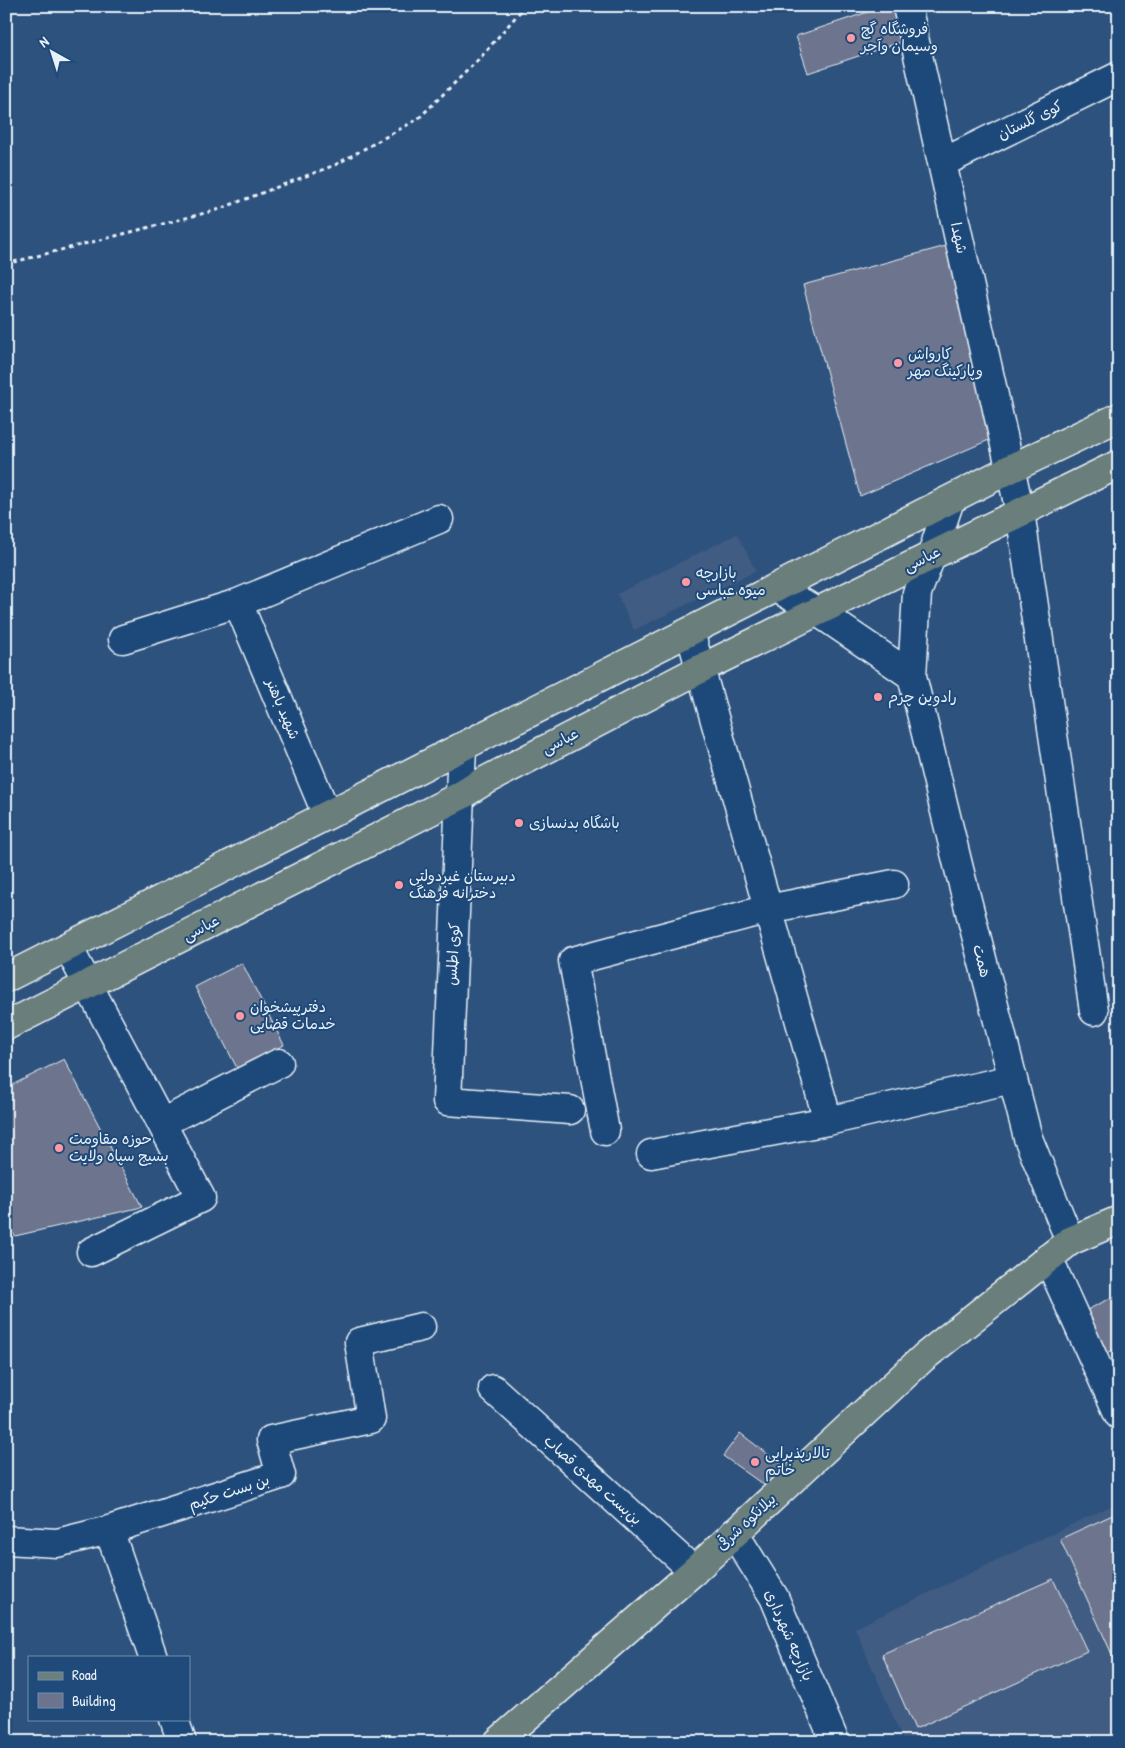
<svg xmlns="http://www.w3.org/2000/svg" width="1125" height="1748" font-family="'Patrick Hand','Playpen Sans Arabic',sans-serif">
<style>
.built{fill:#415c82}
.building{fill:#6c748d;stroke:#e8f1f8}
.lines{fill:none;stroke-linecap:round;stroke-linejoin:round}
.minor-casing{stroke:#e8f1f8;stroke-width:31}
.major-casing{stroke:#e8f1f8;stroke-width:31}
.path{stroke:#e8f1f8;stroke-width:3;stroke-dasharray:4 4;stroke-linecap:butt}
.minor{stroke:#1f4a7a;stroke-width:28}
.major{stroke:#6b7f7c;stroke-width:28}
.poi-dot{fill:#ff9aa2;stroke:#1f4a7a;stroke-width:2}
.labels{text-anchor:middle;stroke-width:4;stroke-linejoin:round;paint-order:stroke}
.poi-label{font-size:15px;fill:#e8f1f8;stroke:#1f4a7a;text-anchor:start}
.street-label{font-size:15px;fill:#e8f1f8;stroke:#1f4a7a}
</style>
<rect width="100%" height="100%" fill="#2e527e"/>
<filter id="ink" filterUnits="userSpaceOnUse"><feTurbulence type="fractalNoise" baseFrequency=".02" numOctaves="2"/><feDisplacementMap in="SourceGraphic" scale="10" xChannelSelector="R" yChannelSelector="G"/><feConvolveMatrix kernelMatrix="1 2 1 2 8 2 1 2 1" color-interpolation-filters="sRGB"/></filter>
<g filter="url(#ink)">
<path class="built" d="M737 534 756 571 634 630 617 594Z
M1119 1502V1742H904L855 1628Z"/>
<path class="building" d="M886 6H897L906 40 808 73 796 36Z
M946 246 989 440 860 496 803 285Z
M242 963 284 1045 237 1068 195 987Z
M64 1059 142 1207 15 1236 6 1222V1088Z
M1119 1294V1348L1106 1353 1087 1310Z
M740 1433 787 1469 768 1488 723 1456Z
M1119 1512V1670L1060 1539Z
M1053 1579 1087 1651 915 1729 882 1654Z"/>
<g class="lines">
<defs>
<path id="minor" d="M907 6 1020 512 1094 1011
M942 163 1119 76
M950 500 932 554 917 593 912 676 959 869 1028 1138 1070 1241
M777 588 818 612 912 676
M238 603 327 815
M690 632 828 1121
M123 639 238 603 439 519
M462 747 447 1101 570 1110
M68 947 201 1198 91 1252
M162 1123 279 1063
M605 1131 573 961 768 909 894 884
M651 1154 828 1121 1012 1079
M1048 1258 1119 1415
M493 1389 694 1571
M109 1530 281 1475 271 1440 371 1419 359 1342 421 1327
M734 1533 774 1597 835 1742
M6 1540 57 1543 109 1530 153 1657
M174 1719 182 1742"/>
<path id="major" d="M6 978 1010 469 1119 417
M6 1026 460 796 481 783 700 669 1119 464
M498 1742 694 1571 924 1357 1070 1241 1119 1220"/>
</defs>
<use href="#minor" class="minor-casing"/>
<use href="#major" class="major-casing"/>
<path class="path" d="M6 264 217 210 335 165 418 119 480 58 525 6"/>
<use href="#minor" class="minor"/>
<use href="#major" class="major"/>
</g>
</g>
<g class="poi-dot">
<circle cx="851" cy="38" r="5"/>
<circle cx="898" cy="363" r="5"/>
<circle cx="686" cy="582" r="5"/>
<circle cx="878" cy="697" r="5"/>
<circle cx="519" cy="823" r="5"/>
<circle cx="399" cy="885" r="5"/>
<circle cx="240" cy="1016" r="5"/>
<circle cx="59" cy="1148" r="5"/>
<circle cx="755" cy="1462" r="5"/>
</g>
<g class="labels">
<g class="poi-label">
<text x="861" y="34">فروشگاه گچ<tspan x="861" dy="17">وسیمان وآجر</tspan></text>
<text x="908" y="359">کارواش<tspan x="908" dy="17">وپارکینگ مهر</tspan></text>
<text x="696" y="578">بازارچه<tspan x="696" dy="17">میوه عباسی</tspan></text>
<text x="888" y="702">رادوین چرم</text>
<text x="529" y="828">باشگاه بدنسازی</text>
<text x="409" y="881">دبیرستان غیردولتی<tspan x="409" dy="17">دخترانه فرهنگ</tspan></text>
<text x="250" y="1012">دفترپیشخوان<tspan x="250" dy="17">خدمات قضایی</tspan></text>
<text x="69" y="1144">حوزه مقاومت<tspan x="69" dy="17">بسیج سپاه ولایت</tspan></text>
<text x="765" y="1458">تالارپذیرایی<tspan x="765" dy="17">خاتم</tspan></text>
</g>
<g class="street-label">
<text transform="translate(1030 120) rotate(-26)" y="5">کوی گلستان</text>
<text transform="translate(959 238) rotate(78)" y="5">شهدا</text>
<text transform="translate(922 559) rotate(-26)" y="5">عباسى</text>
<text transform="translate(283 709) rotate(67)" y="5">شهید باهنر</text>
<text transform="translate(560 741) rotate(-27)" y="5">عباسى</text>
<text transform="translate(201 928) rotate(-27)" y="5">عباسى</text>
<text transform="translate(453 954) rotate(-87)" y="5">کوی اطلس</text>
<text transform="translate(982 961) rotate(76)" y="5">همت</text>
<text transform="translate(593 1480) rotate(42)" y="5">بن‌بست مهدی قصاب</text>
<text transform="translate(229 1492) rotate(-18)" y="5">بن بست حکیم</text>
<text transform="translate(746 1522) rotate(-43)" y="5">بیلانکوه شرقی</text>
<text transform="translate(789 1635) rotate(66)" y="5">بازارچه شهرداری</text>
</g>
</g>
<rect width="1125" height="1748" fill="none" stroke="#1f4a7a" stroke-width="25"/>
<rect x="12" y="12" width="1100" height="1723" fill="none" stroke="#e8f1f8" stroke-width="2" filter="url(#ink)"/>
<rect x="28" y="1656" width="162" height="65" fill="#1f4a7a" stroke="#6f8dac"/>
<rect x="38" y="1672" width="25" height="8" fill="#6b7f7c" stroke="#6f8dac"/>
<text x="72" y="1680" font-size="15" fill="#e8f1f8">Road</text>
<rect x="38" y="1693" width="25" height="15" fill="#6c748d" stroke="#6f8dac"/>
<text x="72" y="1706" font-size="15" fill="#e8f1f8">Building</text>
<g transform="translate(52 52) rotate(321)" stroke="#1f4a7a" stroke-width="4" paint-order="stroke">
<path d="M0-4L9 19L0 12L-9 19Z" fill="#e8f1f8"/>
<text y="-8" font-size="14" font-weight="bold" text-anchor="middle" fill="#e8f1f8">N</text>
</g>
</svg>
